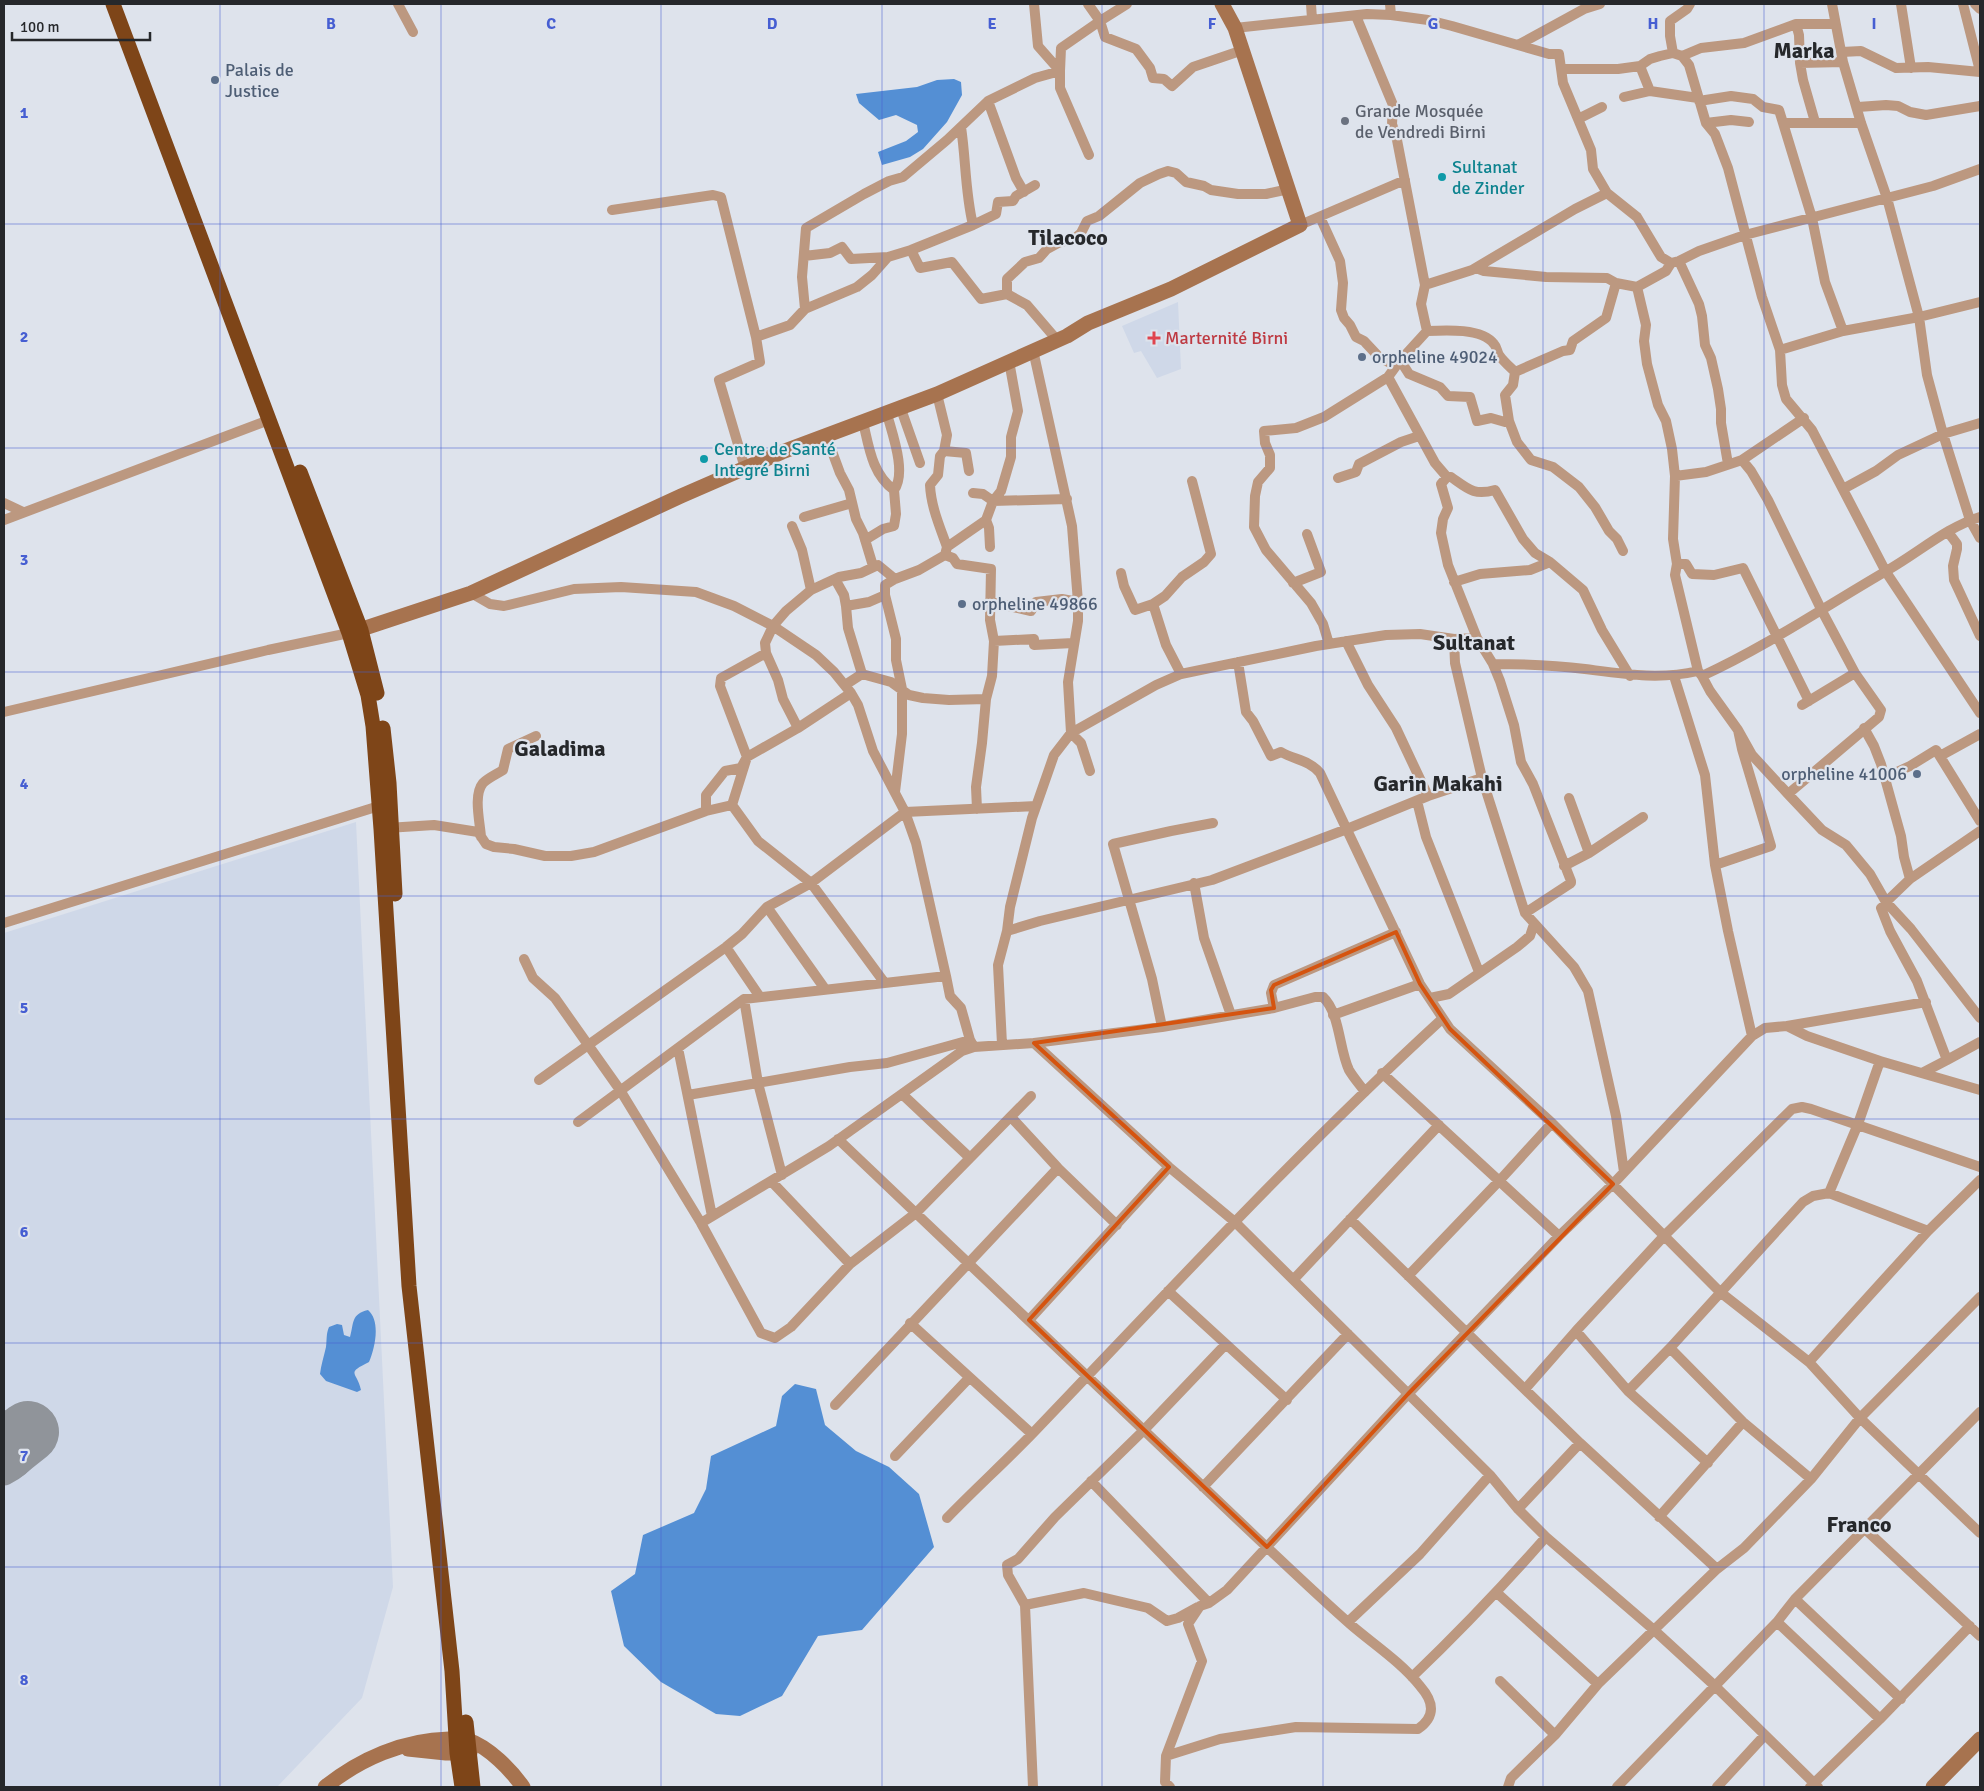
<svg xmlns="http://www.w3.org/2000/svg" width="1984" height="1791" font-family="Signika,sans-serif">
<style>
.built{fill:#cfd8e8}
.water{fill:#548fd4}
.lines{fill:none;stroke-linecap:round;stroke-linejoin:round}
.taxiway{stroke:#90949a;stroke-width:25}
.runway{stroke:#90949a;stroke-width:62}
.street{stroke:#bc9880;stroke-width:10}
.secondary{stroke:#a7734f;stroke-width:15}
.highway{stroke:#7e4518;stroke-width:15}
.marked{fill:none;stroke:#d5540f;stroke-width:4;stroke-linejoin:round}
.grid{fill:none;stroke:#465ed2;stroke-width:1;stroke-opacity:0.55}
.service-dot{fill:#5c6f8a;stroke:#dee3ec;stroke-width:2}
.worship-dot{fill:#6b7280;stroke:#dee3ec;stroke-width:2}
.culture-dot{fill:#0f9aa8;stroke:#dee3ec;stroke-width:2}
.health-dot{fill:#e0444e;stroke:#dee3ec;stroke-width:2}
.labels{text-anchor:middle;stroke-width:4.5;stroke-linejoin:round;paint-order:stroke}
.service-label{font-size:18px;fill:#4e5e75;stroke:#dee3ec;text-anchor:start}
.worship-label{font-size:18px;fill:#5b616d;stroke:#dee3ec;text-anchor:start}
.culture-label{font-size:18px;fill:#0d838f;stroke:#dee3ec;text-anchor:start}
.health-label{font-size:18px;fill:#be3a42;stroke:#dee3ec;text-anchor:start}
.district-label{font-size:22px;font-weight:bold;fill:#26282b;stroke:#dee3ec}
.grid-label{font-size:16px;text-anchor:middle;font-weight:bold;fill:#465ed2;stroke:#dee3ec;stroke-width:4.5;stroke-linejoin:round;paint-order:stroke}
</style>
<rect width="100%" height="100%" fill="#dee3ec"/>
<path class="built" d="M1178 302 1181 369 1157 378 1141 351 1134 353 1122 326Z
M356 822 393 1587 362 1698 277 1787H4V933Z"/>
<path class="water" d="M954 79 961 82 962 95 947 122 923 149 910 157 882 165 878 152 906 141 918 132 917 125 896 115 879 120 859 103 856 94 917 87 937 80Z
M368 1310C381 1321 375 1348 369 1362 345 1374 357 1371 361 1390L357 1392 326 1381 320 1374C321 1365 324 1356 326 1347 327 1339 326 1334 329 1327L337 1324 342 1325 344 1335 350 1337C354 1323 351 1314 368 1310Z
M795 1384 816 1389 825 1425 856 1451 889 1467 919 1494 934 1547 862 1630 818 1636 782 1696 740 1716 716 1714 661 1682 624 1646 611 1591 635 1574 643 1535 694 1513 706 1489 711 1456 776 1426 782 1396Z"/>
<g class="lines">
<path class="taxiway" d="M4 1424C24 1415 34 1441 25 1456 20 1464 12 1469 4 1473"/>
<path class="runway" d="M4 1451 28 1432"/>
<path class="street" d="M398 4 413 32
M1034 4 1038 46 1060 71V88L1089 155
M1088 4 1100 21 1127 4
M1311 4 1312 19
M1390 4 1391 15
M1832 4 1843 62 1861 123 1887 198 1919 317 1927 375 1943 434 1970 520 1980 538
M1901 4 1911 68
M1963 4 1980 71
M1975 4 1980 9
M1796 24 1799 35 1800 63
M1235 28 1367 14 1391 15 1428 20 1452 26 1549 54H1559L1563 83 1591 150 1593 169 1607 193 1575 209 1472 270 1425 285 1397 140 1392 124 1393 105 1356 16
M1518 45 1584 9 1600 4
M1842 52 1861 51 1896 68 1928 67 1980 72
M1673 53 1670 36V21L1687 9 1690 4
M1682 56 1701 48 1744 43 1796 24H1835
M1640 66 1650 91
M1562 69H1618L1640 66 1650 59 1660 56 1673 53 1682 56 1689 65 1706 123 1715 134 1728 168 1762 297 1780 350 1843 331 1919 317 1980 302
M1624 97 1650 91 1698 98
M988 101 1016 178 1024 192
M1699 101 1731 96 1753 99 1763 107 1779 110 1783 123H1861
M1858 107 1886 105 1898 106 1910 112 1926 115 1980 106
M1578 119 1602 107
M1815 122 1803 80 1800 63 1843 62
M1706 123 1731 120 1749 122
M1783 123 1812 218 1825 282 1843 331
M961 127C966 160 965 192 973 225
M1607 193 1637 217 1661 257 1671 263
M612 210 713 195 721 197 756 337 760 362 719 380 745 468
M1320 217 1340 261 1343 283 1341 310 1344 318 1350 325 1356 337 1364 341 1379 357 1396 366 1388 377
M1300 225 1405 180
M911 250 920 268 952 262 981 299 1007 294 1027 305 1057 340
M804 256 830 253 842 247 851 259 888 257
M1679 261 1699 304 1702 316 1705 345 1711 358 1718 389 1721 409V423L1728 464
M1476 268 1484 271 1546 277 1607 278 1616 283 1637 287
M1425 285 1421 304 1427 331C1446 330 1482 328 1494 344 1497 347 1497 352 1499 355 1503 361 1510 367 1515 372L1513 385 1505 395 1509 421 1517 442 1531 460 1553 467 1579 487 1595 507 1609 531 1617 539 1623 551
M1007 294V279L1025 262 1039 258 1047 249 1058 243 1075 238 1081 233 1087 221 1099 216 1140 183 1159 174 1168 171 1176 173 1186 182 1204 186 1211 190 1238 194H1266L1289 189
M805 309 802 277 806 228 864 194 889 181 903 177 947 140 988 101 1035 78 1060 71 1061 48 1100 21 1105 37 1136 49 1150 68 1153 78 1164 79 1172 86 1193 67 1243 50
M756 337 790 325 805 309 857 287 872 275 888 257 911 250 973 225 996 214 998 202 1013 201 1016 196 1035 185
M1780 350 1782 385 1786 399 1812 430 1886 572 1980 713
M1400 360 1409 374 1440 387 1448 396 1470 397 1477 421 1491 418 1505 422 1509 421
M1396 365 1427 331
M1515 372 1563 351 1570 350 1573 341 1606 318 1616 283
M901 409 920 463
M863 422C869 447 872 474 894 490
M826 435 840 473 849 490 856 519 863 533 873 566
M944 451 966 453 969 471
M1742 460 1804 418
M1675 476 1706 472 1742 460 1751 471 1768 500 1822 611 1855 673 1881 710 1879 717 1788 794
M1447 477 1441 484 1448 508 1443 519 1441 533 1448 565 1477 638
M1338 478 1356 472 1359 464 1401 442 1419 436
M1843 489 1876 471 1898 455 1943 434 1980 423
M973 493 983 494 993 501 1067 499
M4 503 23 512
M804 517 852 503
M4 520 269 420
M986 520 989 528 990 547
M792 526 802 550 811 590
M1948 532 1957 544V549L1953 566 1954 580 1980 636
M865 540 883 529 894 526 896 514 894 490C907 473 892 433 887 414
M947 547 986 520 993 501 1001 491 1011 457V437L1018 411 1009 361
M945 555 953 558 957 564 991 569 990 620 994 641 992 676 986 699 982 743 976 787 977 809
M1677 564H1686L1692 574 1714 575 1743 568 1809 701
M1121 573 1124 586 1135 610 1153 604 1165 596 1182 577 1204 562 1211 554 1192 481
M835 579 844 595 846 606
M895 579 885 585V595L896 639V660L902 689V734L895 792
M1454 582 1480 574 1530 570 1550 562
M1293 583 1321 572 1307 534
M471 593 490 604 504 606 574 589 621 587 696 592 734 606 773 626 816 655 834 672 851 693 858 705 873 751 905 812 916 843 946 976
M991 602 1031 611 1036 602 1062 599 1078 602
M1153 604 1166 645 1181 674
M994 641 1034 639V645L1073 643
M1346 641 1368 685 1396 728 1428 796
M1329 644 1323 624 1311 603 1266 550 1254 527 1255 496 1258 482 1270 468V455L1265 443 1264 431 1296 428 1324 417 1388 377 1435 463 1447 477H1451C1468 489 1474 496 1495 490L1523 539 1535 553 1550 562 1583 590 1602 630 1630 676
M766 653 721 678 720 686 747 757 732 805 758 841 811 883 884 982
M1238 662 1246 712 1253 721 1271 756 1281 752C1295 760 1309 760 1320 773L1420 984 1450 1029 1552 1123 1720 1292 1809 1362 1860 1418 1980 1533
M1493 664C1524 664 1554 665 1585 669 1624 674 1659 680 1698 671L1702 676C1767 646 1826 606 1888 570 1918 553 1947 527 1980 517
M1698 671 1675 575 1677 564 1673 539 1675 476 1672 449 1666 421 1658 405 1647 364 1644 341 1646 325 1637 287 1666 271 1671 263 1679 261 1699 251 1745 235 1933 186 1980 169
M862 674 848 628 846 606 869 602 885 595
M1674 676 1705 775 1715 865 1728 931 1752 1036
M1702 676 1710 691 1738 730 1742 749 1771 846 1715 865
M845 685 862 674 891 682 909 695 923 698 949 700 986 699
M1802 705 1855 673
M4 712 268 650 349 633
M798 728 783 699 778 680 766 653 765 643 773 626 786 611 811 590 839 577 861 573 878 565 895 579 919 570 945 555 947 547C940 527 931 507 930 485L938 475 940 456 944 451 947 435 937 394
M1864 728 1874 746 1881 764 1901 836 1904 857 1910 879 1886 902
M1738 730 1752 755 1788 794 1822 830 1846 845 1870 874 1886 902 1911 929 1980 1018
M1940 756 1980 734
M1090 771 1081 743 1071 733 1156 685 1181 674 1316 646 1386 635 1420 634 1454 639 1477 638 1493 664 1500 681 1514 725 1521 762 1533 784 1571 881V883L1525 913 1482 778 1455 663 1454 639
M1884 778 1910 766 1936 750 1980 821
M1569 798 1589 853
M1417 801 1426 837 1479 972
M706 811V795L725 771 741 768 747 757 798 728 851 693
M387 828 434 825 478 832 486 844 494 847 514 849 545 856H571L594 852 706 811 732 805
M481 837C480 822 473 795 483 783 488 778 497 774 503 770L508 749 536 736
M1564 866 1589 853 1643 817
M1910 879 1980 831
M1194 883 1204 938 1231 1015
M1887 903 1881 908 1890 931 1917 981 1947 1060 1924 1072
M767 907 825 989
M1525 913 1574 967 1588 991 1616 1116 1624 1172
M4 923 379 806
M1007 931 1040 921 1212 880 1347 829 1428 796 1482 778
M726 947 760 997
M524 959 533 978 555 998 620 1090 701 1223 761 1333 775 1338 791 1327 850 1264 916 1213 1031 1096
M1430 998 1449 994 1517 947 1530 936 1534 924
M1274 1008 1271 993 1274 985 1396 932
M1333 1015 1420 984
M1787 1026 1926 1002
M1162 1027 1152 979 1113 844 1171 831 1213 823
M1034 1043 1162 1027 1274 1008 1315 997H1323C1340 1013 1339 1049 1349 1070 1353 1077 1360 1085 1365 1092
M1002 1044 998 965 1007 931 1010 907 1032 818 1054 755 1071 733 1068 682 1078 621V602L1072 526 1033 350
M678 1048 712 1216
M1947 1060 1980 1042
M1382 1073 1559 1236
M539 1080 726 947 742 934 767 907 811 883 905 812 1036 806
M902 1094 969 1157
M688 1095 850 1067 887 1063 970 1040
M1011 1117 1058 1168 1117 1225
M578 1122 744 999
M838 1139C978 1271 1117 1404 1256 1537 1287 1566 1318 1596 1350 1624 1373 1644 1401 1662 1420 1686 1434 1702 1436 1716 1418 1729L1296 1727 1220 1739 1166 1756 1165 1782 1170 1787
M782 1175 758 1083 744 999 946 976 950 996 961 1008 970 1040 974 1047
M772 1182 850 1264
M1829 1193 1858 1124 1880 1061
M1350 1219 1580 1443 1717 1569
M701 1223 829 1146 962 1051 974 1047 1034 1043 1169 1167 1235 1222 1490 1475 1518 1509 1546 1537 1654 1630 1715 1686 1818 1787
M1408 1276 1500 1180 1552 1123
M1294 1279 1439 1125
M1168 1291 1287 1400
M1029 1320 1169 1167
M910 1323 1032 1434
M1576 1331 1628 1391 1708 1463
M1670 1348 1743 1422 1811 1479
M1809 1362 1928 1231 1980 1180
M1526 1388 1576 1331 1665 1235 1792 1109 1802 1107 1811 1109 1980 1167
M1628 1391 1670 1348 1803 1202 1813 1196 1829 1193 1928 1231
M835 1405 1058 1168
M895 1456 969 1378
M1091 1481 1209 1603
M1203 1487 1348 1334
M1518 1509 1580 1443
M1659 1517 1743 1422
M947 1518C975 1489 1005 1462 1033 1433 1167 1293 1299 1150 1442 1019
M1866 1530 1980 1636
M1497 1593 1598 1684
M1795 1599 1901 1699
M1025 1605 1008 1575 1007 1565 1018 1559 1055 1517 1144 1430 1226 1344
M1348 1622 1420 1554 1490 1475
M1777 1622 1880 1719
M1412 1677C1459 1632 1503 1586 1546 1537
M1500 1681 1555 1735
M1166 1756 1202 1661 1188 1624 1200 1606 1209 1603 1227 1590 1408 1394 1559 1236 1613 1184 1752 1036 1765 1028 1787 1026 1807 1036 1880 1061 1980 1090
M1033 1787 1025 1605 1084 1593 1148 1608 1167 1621 1178 1618 1198 1607
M1508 1787 1511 1778 1555 1735 1598 1684 1717 1569 1744 1548 1811 1479 1860 1418 1980 1297
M1617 1787 1777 1622 1795 1599 1980 1412
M1717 1787 1765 1735
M1810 1787 1880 1719 1970 1626"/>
<path class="secondary" d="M350 633 471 593 681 496 782 452 937 394 1067 336 1088 323 1171 289 1300 225 1235 28 1222 4
M408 1749 446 1753H470
M325 1787C360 1759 403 1740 449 1739 455 1739 462 1739 468 1740 489 1747 511 1770 523 1787
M1933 1787 1980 1739"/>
<path class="highway" d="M113 4 307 521 349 633 368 695 373 726 381 829 409 1286 452 1671 457 1753 462 1787
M300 472 361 630 377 693
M383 728 389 783 395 894
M466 1722 473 1787"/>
</g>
<path class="marked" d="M1396 932 1420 984 1450 1029 1613 1184 1408 1394 1267 1547 1029 1320 1169 1167 1034 1043 1274 1008 1271 990 1274 985Z"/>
<path class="grid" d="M220 4V1787M441 4V1787M661 4V1787M882 4V1787M1102 4V1787M1323 4V1787M1543 4V1787M1764 4V1787M4 224H1980M4 448H1980M4 672H1980M4 896H1980M4 1119H1980M4 1343H1980M4 1567H1980"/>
<g class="service-dot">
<circle cx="215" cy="80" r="5"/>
<circle cx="1362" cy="357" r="5"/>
<circle cx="962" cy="604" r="5"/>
<circle cx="1917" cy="774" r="5"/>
</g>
<circle class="worship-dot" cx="1345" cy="121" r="5"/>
<g class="culture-dot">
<circle cx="1442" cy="177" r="5"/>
<circle cx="704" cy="459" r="5"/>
</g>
<path class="health-dot" d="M1151.5 330.5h5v5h5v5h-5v5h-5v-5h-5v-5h5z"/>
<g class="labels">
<g class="service-label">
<text x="225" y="76">Palais de<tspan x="225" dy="21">Justice</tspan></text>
<text x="1372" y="363">orpheline 49024</text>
<text x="972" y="610">orpheline 49866</text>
<text x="1907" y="780" text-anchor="end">orpheline 41006</text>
</g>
<g class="worship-label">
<text x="1355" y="117">Grande Mosquée<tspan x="1355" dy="21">de Vendredi Birni</tspan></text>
</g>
<g class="culture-label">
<text x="1452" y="173">Sultanat<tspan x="1452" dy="21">de Zinder</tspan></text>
<text x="714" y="455">Centre de Santé<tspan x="714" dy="21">Integré Birni</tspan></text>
</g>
<g class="health-label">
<text x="1165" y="344">Marternité Birni</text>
</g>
<g class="district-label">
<text x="1804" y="58">Marka</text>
<text x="1068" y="245">Tilacoco</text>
<text x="1474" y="650">Sultanat</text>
<text x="560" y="756">Galadima</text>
<text x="1438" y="791">Garin Makahi</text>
<text x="1859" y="1532">Franco</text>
</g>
</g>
<g class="grid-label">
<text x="331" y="29">B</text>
<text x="551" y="29">C</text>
<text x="772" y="29">D</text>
<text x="992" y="29">E</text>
<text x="1212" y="29">F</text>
<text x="1433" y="29">G</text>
<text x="1653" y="29">H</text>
<text x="1874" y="29">I</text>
<text x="24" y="118">1</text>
<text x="24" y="342">2</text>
<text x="24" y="565">3</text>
<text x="24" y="789">4</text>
<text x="24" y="1013">5</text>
<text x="24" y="1237">6</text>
<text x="24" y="1461">7</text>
<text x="24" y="1685">8</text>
</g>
<rect width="1984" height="1791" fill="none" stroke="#26282b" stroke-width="10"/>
<path d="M12 32v8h138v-8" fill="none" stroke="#26282b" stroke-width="2.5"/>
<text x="20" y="32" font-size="15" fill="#26282b" stroke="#dee3ec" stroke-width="4" paint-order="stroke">100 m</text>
</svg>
